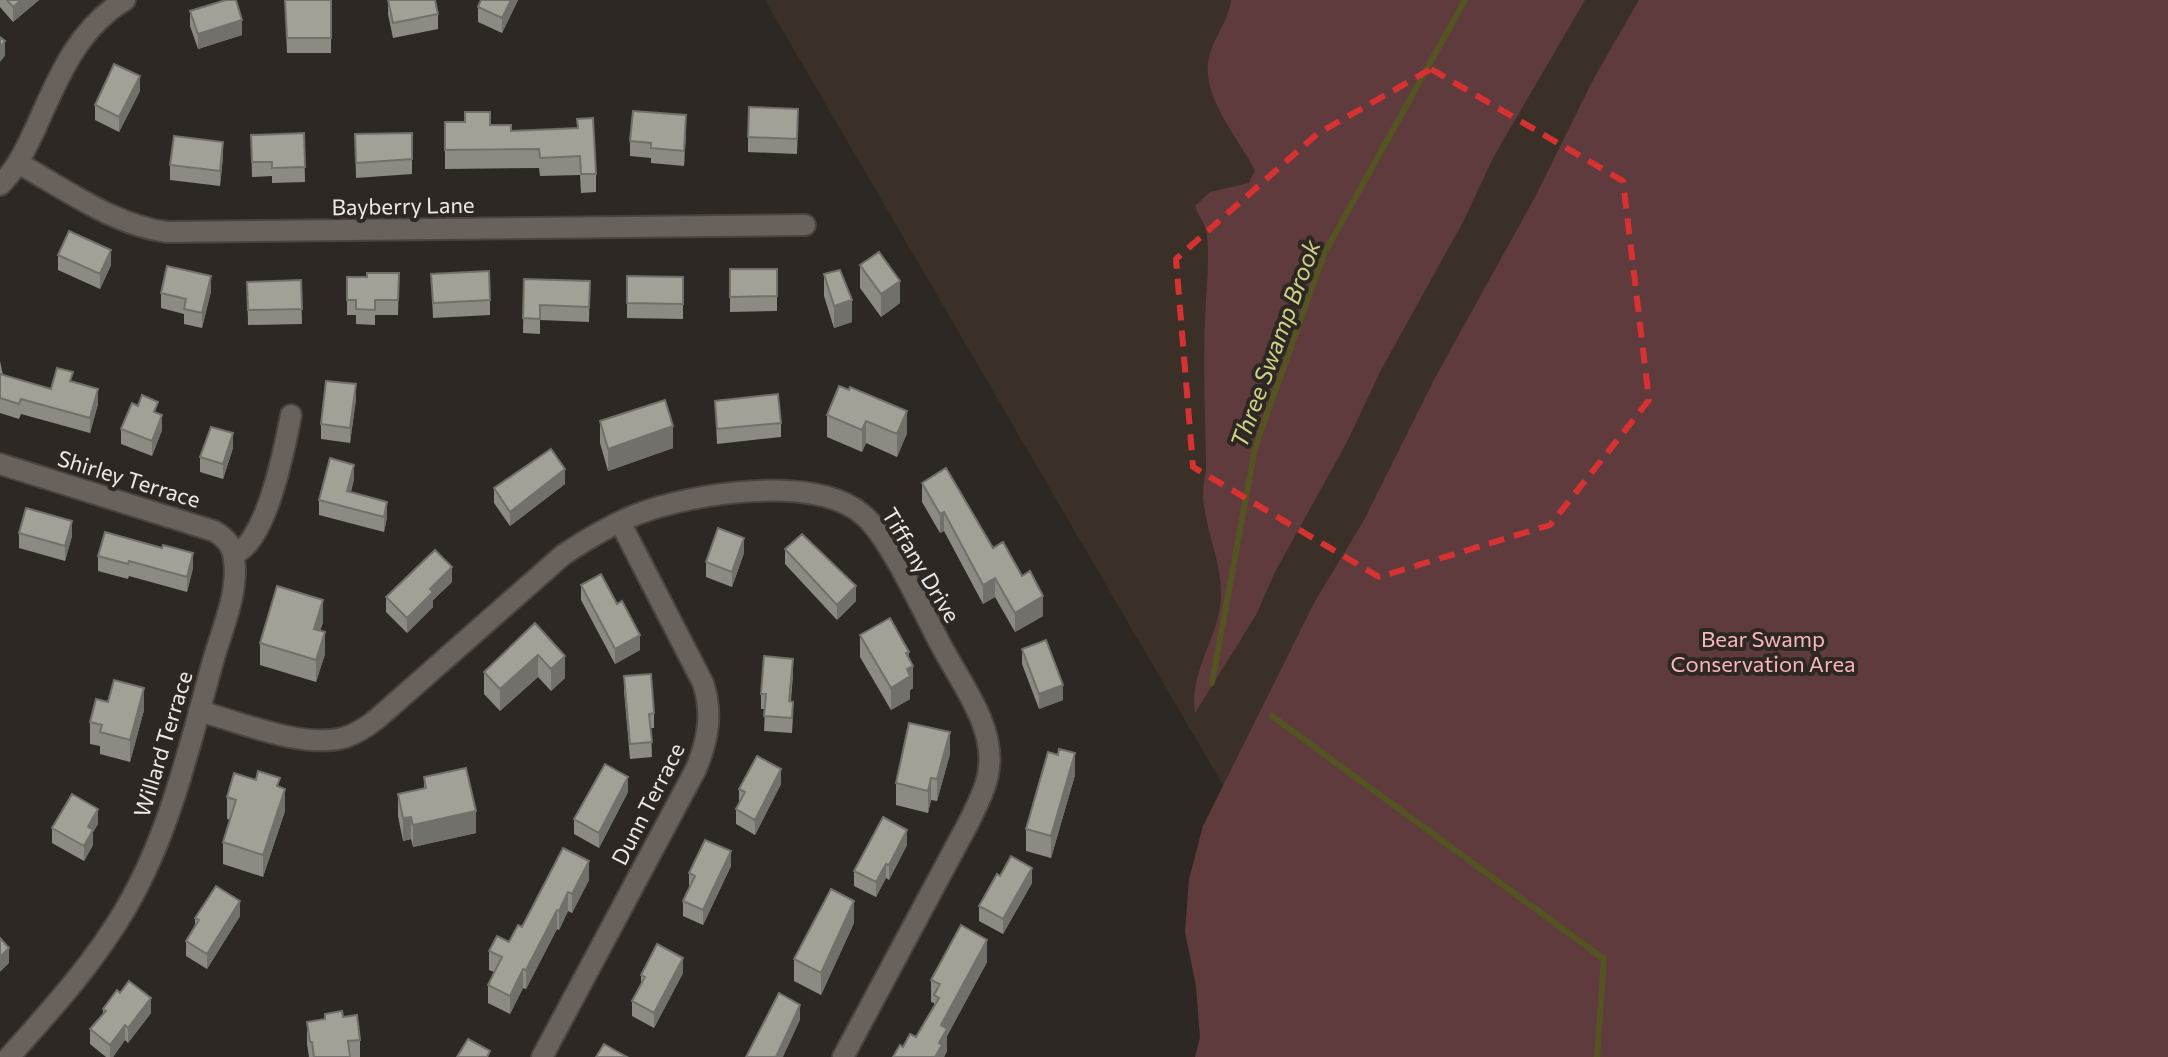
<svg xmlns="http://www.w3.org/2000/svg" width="2168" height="1057" font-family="Commissioner,sans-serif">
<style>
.built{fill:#3b3027}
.green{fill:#5f3b3e}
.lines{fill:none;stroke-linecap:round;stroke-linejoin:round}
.stream{stroke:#535421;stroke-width:6}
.minor-casing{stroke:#4a4441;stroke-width:24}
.minor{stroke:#69625c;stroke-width:20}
.wall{fill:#8c8a83}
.shaded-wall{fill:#72706a}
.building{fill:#a3a098;stroke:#72706a;stroke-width:2}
.marked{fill:none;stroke:#d73232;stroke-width:6;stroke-dasharray:16 10;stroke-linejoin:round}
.labels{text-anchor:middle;stroke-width:8;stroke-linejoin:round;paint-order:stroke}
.street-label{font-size:22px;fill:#eeeae7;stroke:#2d2823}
.park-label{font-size:22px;fill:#fbb6bc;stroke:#2d2823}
.water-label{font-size:24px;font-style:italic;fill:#cfd282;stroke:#2d2823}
</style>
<rect width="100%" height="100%" fill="#2d2823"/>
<path class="built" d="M765 0H1655L1228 794Z"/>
<path class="green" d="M1231 0H1585L1494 156 1463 222 1381 370 1347 442 1275 572 1256 615 1195 713C1189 676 1214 643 1220 608 1226 568 1205 534 1203 495 1203 482 1207 471 1206 458 1205 412 1203 365 1205 319 1206 290 1210 262 1207 234 1206 225 1198 215 1195 206L1210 192 1249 183 1255 170C1239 140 1204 99 1208 64 1210 41 1229 22 1231 0Z
M1639 0H2168V1057H1195L1200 1038 1196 986 1185 932 1189 879 1203 826 1315 601 1363 522 1436 376 1535 197 1594 78Z"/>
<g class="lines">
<path class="stream" d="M1212 683 1255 448 1324 254 1465 0
M1272 716 1604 959 1597 1057"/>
<defs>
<path id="minor" d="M18 163C65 189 113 225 167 232L805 225
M0 185C17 169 26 148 36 127 58 78 77 29 125 0
M0 464 214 531C225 537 233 546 234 559 239 592 222 629 213 661 190 744 170 833 126 908 94 963 51 1010 9 1057
M233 554C266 546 285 446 291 415
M199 711C240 722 305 750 346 737 358 733 368 726 378 718L563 555C587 539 612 524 638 514 693 493 814 474 862 514 889 535 925 616 943 649 962 684 994 726 989 767 988 785 978 802 971 818L843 1057
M542 1057 696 769C708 740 713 713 703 683L620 522"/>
</defs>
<use href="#minor" class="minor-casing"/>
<use href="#minor" class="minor"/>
</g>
<path class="wall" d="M0 0H39L13 22 0 7Z
M285 0H331V53H287Z
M388 0 438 14V29L393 38 388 14Z
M518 0 502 33 478 22V7Z
M190 11 242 35 198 49 190 26Z
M140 91 119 132 95 120V105Z
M445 122 490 125 511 131 577 128 596 174V192L581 193 580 175 540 176 539 168 445 169Z
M798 124 797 154 748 152V137Z
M686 130 684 166 651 163V158L630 156V141Z
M304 133 305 182 272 183V176L252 177 251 135Z
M412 133V174L356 178 355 134Z
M223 157 220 186 170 180V165Z
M58 255 111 265 100 289 58 270Z
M860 265 900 303 881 317 860 288Z
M730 269H777V311L730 312Z
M399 273 398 315H375V325L356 324V315H347V277H367Z
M431 274 490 300V315L433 318Z
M824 274 852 322 834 328 824 296Z
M627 276 683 277V319L627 318Z
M524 279 590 281 589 322 540 320V334L523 333Z
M301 280 302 324 248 325 247 282Z
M211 291 202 328 184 324V314L161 308V293Z
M0 361 3 375 51 389 73 382 98 404 90 433 21 414 19 419 0 413Z
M839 386 907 433 897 457 866 443 862 452 827 437V415Z
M356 399 350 443 321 439V424Z
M715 401 781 423V437L717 444Z
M158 414 162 430 152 456 121 444V429Z
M600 421 673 448 608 471 600 443Z
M233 448 223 479 200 472V457Z
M354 479 351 492 387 517 384 532 319 515V500Z
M922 483 1022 576 1043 616 1015 632 995 597 983 604 944 531 940 533 922 502Z
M565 484 510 526 494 503V488Z
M19 533 72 536 65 561 19 548Z
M785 549 856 601 837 620 785 564Z
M744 553 732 587 706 577V562Z
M98 556 193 568 187 592 129 576 128 579 98 571Z
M452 582 433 600V607L407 633 386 612V597Z
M581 585 640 650 615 664 581 600Z
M323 622 320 631 325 654 316 682 260 665V643Z
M535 623 565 678 551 691 538 677 500 711 484 694V672Z
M860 635 909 658 913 688 910 690V699L891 710 860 657Z
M1022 649 1063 700 1039 709 1022 664Z
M793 674 791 701 793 716 792 733 764 731 765 709H761V694Z
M624 676 654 713V728H651L652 757 630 759 624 691Z
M144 710 130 762 100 754V746L90 744V722Z
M950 754 937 801 931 800 928 813 896 805V783Z
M1058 755 1075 775 1051 858 1026 851V829Z
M424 777 476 833 413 847 411 839 403 841 398 816V794L424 788Z
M781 784 755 835 736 824V809L739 803V789Z
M280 787 285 811 263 877 223 864V842L230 820 227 819V797Z
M628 792 599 848 574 834V819Z
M98 824 93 832V845L84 861 52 843V828Z
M907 845 889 880 886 878 876 897 854 886V871Z
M563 848 589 880 572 913 568 911 559 930 557 929 526 989 523 988 510 1014 488 1003V985L494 972 489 970V951L509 942 522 927Z
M731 866 703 925 683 916V901L689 888V873Z
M1000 876 1032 883 1003 934 979 921V906Z
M240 916 207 969 186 956V941L195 925V918Z
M854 923 821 995 794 981V959Z
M987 962 947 1036V1051L944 1057H893L916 1037 934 1006V1003L931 1002V980Z
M683 973 654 1028 632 1016V1001L641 985V975Z
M103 1009 151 1013 128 1043 125 1040 113 1057H106L90 1044V1029L103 1014Z
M325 1014 343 1017 360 1040V1057H309L307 1044V1022L325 1019Z"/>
<path class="shaded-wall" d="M21 0H39L13 22V7Z
M511 0H518L502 33V18Z
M242 20V35L198 49V34Z
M5 41V56L0 62V47Z
M140 76V91L119 132V117Z
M686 115V130L684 166V151Z
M223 142V157L220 186V171Z
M111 250V265L100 289V274Z
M211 276V291L202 328V313Z
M900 281V303L881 317V294Z
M852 300V322L834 328V306Z
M356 384V399L350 443V428Z
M98 389V404L90 433V418Z
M907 411V433L897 457V434Z
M162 415V430L152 456V441Z
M866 421V443L862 452V430Z
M673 426V448L608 471V449Z
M233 433V448L223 479V464Z
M354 465V479L347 506V491Z
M565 469V484L510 526V512Z
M387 502V517L384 532V517Z
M944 512V531L940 533V514Z
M72 521V536L65 561V546Z
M744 538V553L732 587V572Z
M193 553V568L187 592V577Z
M452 567V582L433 600V607L407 633V618L430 589Z
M995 578V597L983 604V585Z
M856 586V601L837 620V605Z
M1043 596V616L1015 632V613Z
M323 600V622L314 652V629Z
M325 632V654L316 682V660Z
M640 635V650L615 664V649Z
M909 652V669L913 666V688L910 690V699L891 710V688L906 653Z
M538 655V677L500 711V689Z
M565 656V678L551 691V669Z
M793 659V674L789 716V701Z
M1063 685V700L1039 709V694Z
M144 688V710L130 762V740Z
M950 732V754L937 801V779Z
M1075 753V775L1051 858V836Z
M781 769V784L755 835V820Z
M628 777V792L599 848V833Z
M931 778V800L928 813V791Z
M285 789V811L263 877V855Z
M98 809V824L93 832V845L84 861V846L88 827Z
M476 811V833L413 847V825Z
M411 817V839L403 841V818Z
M907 830V845L889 880V865Z
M731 851V866L703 925V910Z
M589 861V880L572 913V894Z
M886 864V878L876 897V882Z
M1032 868V883L1003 934V919Z
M568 892V911L559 930V911Z
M240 901V916L207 969V954Z
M854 901V923L821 995V973Z
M557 910V929L526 989V970Z
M987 940V962L947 1036V1051L944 1057H935L941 1025Z
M9 948V963L0 972V957Z
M683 958V973L654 1028V1013Z
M523 969V988L510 1014V996Z
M151 998V1013L128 1043V1028Z
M800 1005V1020L783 1057H776Z
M125 1025V1040L113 1057H110V1045Z"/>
<path class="building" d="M7 0H21L13 7Z
M226 0H236L242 20 198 34 190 11Z
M285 0H331V38H287Z
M388 0H435L438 14 393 23Z
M481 0H511L502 18 478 7Z
M0 37 5 41 0 47Z
M114 64 140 76 119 117 95 105Z
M749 107 798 109 797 139 748 137Z
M633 111 686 115 684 151 651 148V143L630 141Z
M465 112H490V125H511V131L578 128 577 119 593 118 596 174H581L580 156 540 158 539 149 445 150V122H465Z
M304 133 305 167 272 168V162H252L251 135Z
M412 133V159L356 163 355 134Z
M174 136 223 142 220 171 170 165Z
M69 231 111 250 100 274 58 255Z
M879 252 900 281 881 294 860 265Z
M167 266 211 276 202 313 184 309 186 299 161 293Z
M730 269H777V296L730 297Z
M840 270 852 300 834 306 824 274Z
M489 271 490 300 433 303 431 274Z
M367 273H399L398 300H375V310L356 309V300H347V277H367Z
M627 276 683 277V304L627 303Z
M524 279 590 281 589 307 540 305V319L523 318Z
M301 280 302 309 248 310 247 282Z
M57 368 73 372 70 381 98 389 90 418 21 399 19 404 0 398V374L51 389Z
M326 381 356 384 350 428 321 424Z
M839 386 849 390 850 387 907 411 897 434 866 421 862 430 827 415Z
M778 394 781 423 717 429 715 401Z
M142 395 158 402 154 412 162 415 152 441 121 429 132 403 138 406Z
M665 400 673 426 608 449 600 421Z
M211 427 233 433 223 464 200 457Z
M551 449 565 469 510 512 494 488Z
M330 458 354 465 347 491 387 502 384 517 319 500Z
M946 468 993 548 1003 542 1022 576 1030 571 1043 596 1015 613 995 578 983 585 944 512 940 514 922 483Z
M26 508 72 521 65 546 19 533Z
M718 528 744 538 732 572 706 562Z
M105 532 162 548 163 545 193 553 187 577 129 561 128 564 98 556Z
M802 534 856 586 837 605 785 549Z
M435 550 452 567 430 589 433 592 407 618 386 597Z
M601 574 617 604 622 601 640 635 615 649 581 585Z
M277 586 323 600 314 629 325 632 316 660 260 643Z
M890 618 909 652 906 653 913 666 907 669 910 676 891 688 860 635Z
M535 623 565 656 551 669 538 655 500 689 484 672Z
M1046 640 1063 685 1039 694 1022 649Z
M764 656 793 659 789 701 793 702 792 718 764 716 766 694H761Z
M651 674 654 713 649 714 652 742 630 744 624 676Z
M114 680 144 688 130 740 100 732 102 725 90 722 96 699 108 702Z
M909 723 950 732 937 779 931 778 928 791 896 783Z
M1059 749 1075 753 1051 836 1026 829 1048 752 1058 755Z
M757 756 781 769 755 820 736 809 745 792 739 789Z
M605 764 628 777 599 833 574 819Z
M466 768 476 811 413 825 411 817 403 818 398 794 426 788 424 777Z
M258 771 280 778 277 786 285 789 263 855 223 842 236 800 227 797 234 773 256 780Z
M72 794 98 809 88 827 93 830 84 846 52 828Z
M883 817 907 830 889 865 886 864 876 882 854 871Z
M705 840 731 851 703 910 683 901 695 876 689 873Z
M563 848 589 861 572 894 568 892 559 911 557 910 526 970 523 969 510 996 488 985 502 957 489 951 497 936 509 942 518 925 522 927Z
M1011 856 1032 868 1003 919 979 906 997 874 1000 876Z
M216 886 240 901 207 954 186 941 199 920 195 918Z
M831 889 854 901 821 973 794 959Z
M961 925 987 940 941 1025 947 1029 939 1043 942 1045 935 1057H893L900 1045 903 1047 910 1034 916 1037 939 998 934 995 940 984 931 980Z
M0 938 9 948 0 957Z
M657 944 683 958 654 1013 632 1001 645 977 641 975Z
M129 981 151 998 128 1028 125 1025 110 1045 90 1029 106 1011 103 1009 117 990 120 993Z
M779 993 800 1005 776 1057H746Z
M342 1011 343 1017 357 1015 360 1040 348 1041 350 1057H314L312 1042H310L307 1022 325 1019V1014Z
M468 1039 490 1051 487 1057H457Z
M604 1044 627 1057H596Z"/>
<path class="marked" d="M1431 69 1623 181 1649 400 1550 525 1379 577 1193 467 1176 259 1317 134Z"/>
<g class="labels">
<g class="street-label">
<text transform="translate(403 206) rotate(-1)" y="8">Bayberry Lane</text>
<text transform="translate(129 479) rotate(17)" y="8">Shirley Terrace</text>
<text transform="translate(921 565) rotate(59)" y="8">Tiffany Drive</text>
<text transform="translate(163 744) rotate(-73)" y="8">Willard Terrace</text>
<text transform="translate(648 804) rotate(-63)" y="8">Dunn Terrace</text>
</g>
<g class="park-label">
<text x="1763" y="647">Bear Swamp<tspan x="1763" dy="25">Conservation Area</tspan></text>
</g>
<g class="water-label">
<text transform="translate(1276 344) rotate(-70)" y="8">Three Swamp Brook</text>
</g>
</g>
</svg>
